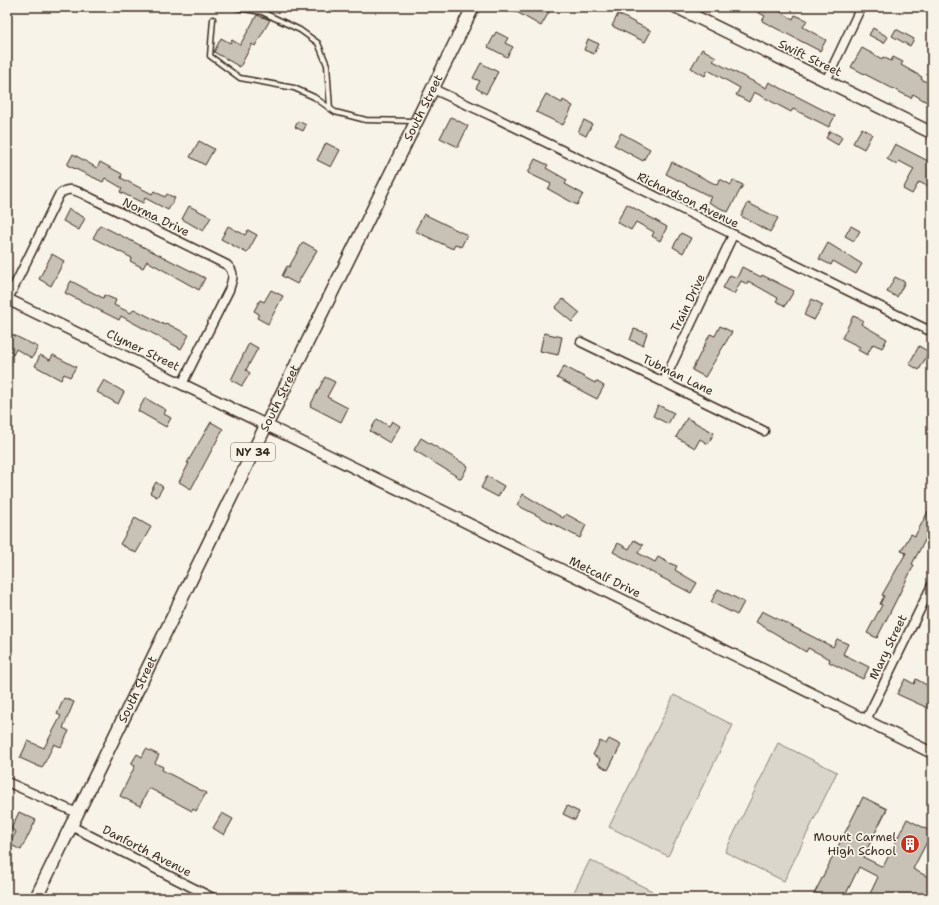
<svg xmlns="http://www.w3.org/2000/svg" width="939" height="905" font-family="'Shantell Sans',sans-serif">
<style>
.green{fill:#dbd6cb;stroke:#8b8074}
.building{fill:#c8c1b6;stroke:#3b2a1e}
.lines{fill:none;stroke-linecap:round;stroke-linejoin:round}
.service-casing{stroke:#3b2a1e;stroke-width:7}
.minor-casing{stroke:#3b2a1e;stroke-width:11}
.tertiary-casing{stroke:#3b2a1e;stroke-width:13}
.secondary-casing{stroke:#3b2a1e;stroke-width:14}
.primary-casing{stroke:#3b2a1e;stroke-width:15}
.service{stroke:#f7f3e8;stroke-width:4}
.minor{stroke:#f7f3e8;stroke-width:8}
.tertiary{stroke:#f7f3e8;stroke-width:10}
.secondary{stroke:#f7f3e8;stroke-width:11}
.primary{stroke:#f7f3e8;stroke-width:12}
.labels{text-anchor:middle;stroke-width:3.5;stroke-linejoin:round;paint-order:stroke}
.shield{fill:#f7f3e8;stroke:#73665b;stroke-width:1}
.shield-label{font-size:11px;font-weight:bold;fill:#3b2a1e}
.street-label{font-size:12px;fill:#3b2a1e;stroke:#f7f3e8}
.poi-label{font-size:12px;fill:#3b2a1e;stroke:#f7f3e8;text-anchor:end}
</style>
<rect width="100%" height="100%" fill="#f7f3e8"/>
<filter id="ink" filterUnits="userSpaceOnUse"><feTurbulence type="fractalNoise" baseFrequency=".025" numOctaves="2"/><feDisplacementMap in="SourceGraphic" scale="8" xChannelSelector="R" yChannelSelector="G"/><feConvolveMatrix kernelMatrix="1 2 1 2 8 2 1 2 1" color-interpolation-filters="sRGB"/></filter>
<g filter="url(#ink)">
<path class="green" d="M674 695 733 725 668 856 609 827Z
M778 743 837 772 784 881 725 852Z
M590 860 652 891 648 898H571Z"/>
<path class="building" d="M508 7H552L541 26Z
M748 7H772L793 19 795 15 807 20 803 27 826 40 820 51 762 21 765 16Z
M618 14 651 31 645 42 612 26Z
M257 15 270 20 255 46 252 44 240 67 214 52 221 38 230 43 232 40 240 45Z
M873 28 888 37 884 43 869 35Z
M896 29 914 39 910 46 892 36Z
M496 32 508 38 505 43 513 47 507 57 488 47Z
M588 39 599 44 594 54 584 50Z
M862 48 882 59 883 57 891 61 893 57 903 62 901 65 922 77 921 79 932 85V105L913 94 911 98 851 67Z
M702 49 716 57 713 61 766 88 769 82 835 116 829 127 793 109 791 112 754 92 749 102 736 95 740 88 708 70 705 76 691 68Z
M481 63 498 72 486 94 476 88 480 81 473 78Z
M546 94 562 103 563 100 573 106 563 125 536 112Z
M451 117 468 126 458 147 440 138Z
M584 120 592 124 586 136 578 132Z
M298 121 306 125 303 131 295 127Z
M862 128 872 134 864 149 853 143Z
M830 131 842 137 838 145 826 138Z
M621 133 650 149 643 161 614 145Z
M199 141 214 149 205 165 190 157Z
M326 143 340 150 331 167 317 160Z
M895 144 932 163V177L927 186 919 182 912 194 903 189 914 169 899 161 897 165 887 159Z
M73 154 97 168 100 162 122 174 121 178 152 194 154 191 165 197 167 194 175 198 168 210 145 198 143 203 120 192 122 188 105 178 103 182 67 165Z
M535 159 548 165 546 168 567 180 565 184 583 194 577 205 548 189 551 184 528 173Z
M672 162 717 185 720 179 731 185 733 180 743 185 728 212 708 202 711 197 666 174Z
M748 203 778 218 770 232 741 216Z
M627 204 667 227 660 241 652 236 654 232 636 222 631 230 617 222Z
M189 206 211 217 203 231 182 219Z
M69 209 85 218 79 230 63 221Z
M424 214 467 235 461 247 455 244 453 249 415 231Z
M100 225 205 278 199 290 147 261 143 268 130 261 132 258 93 238Z
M228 226 245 235 248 230 257 235 247 253 221 239Z
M851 226 860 231 854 241 845 236Z
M681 233 691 238 683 253 673 247Z
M303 242 317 250 297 284 282 276 287 266 289 267Z
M828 243 862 264 856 274 833 261 831 265 819 259Z
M52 254 64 261 51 286 39 279Z
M742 267 761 277 762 275 794 291 785 306 776 301 778 298 748 281 747 284 741 281 734 294 723 288 730 275 737 278Z
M895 277 905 282 897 297 887 292Z
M71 281 103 298 104 295 116 300 114 305 131 313 134 309 165 325 166 323 189 335 181 349 121 316 119 320 65 293Z
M271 290 283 296 268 324 257 318 259 314 254 311 260 300 264 302Z
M563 299 580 313 572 322 555 308Z
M812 299 823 305 814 320 804 315Z
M853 316 863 320 861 324 887 339 882 348 873 344 867 355 858 350 860 347 842 338Z
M720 326 732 332 705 377 692 370 710 334 715 336Z
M634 329 647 333 643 345 630 340Z
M7 332 38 347 32 358 16 349 13 355 7 351Z
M544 333 562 337 558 355 540 351Z
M249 343 258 348 246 370 250 373 242 386 231 380Z
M919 346 929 352 919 370 909 364Z
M40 355 50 360 53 355 76 367 70 377 64 374 61 380 35 366Z
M564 366 595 383 596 381 604 386 597 399 557 378Z
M325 377 335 382 327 397 348 408 341 422 310 406Z
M104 380 124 392 118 404 97 392Z
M145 398 166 410 164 414 171 418 166 427 138 411Z
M658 405 674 413 668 424 653 416Z
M687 418 714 433 708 444 700 439 695 448 676 437Z
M377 419 389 426 392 421 400 426 390 443 370 431Z
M211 422 223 429 191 489 179 482 189 463H187Z
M421 438 468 466 461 479 414 450Z
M487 476 504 486 498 497 481 488Z
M156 482 163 487 157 497 150 493Z
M523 494 563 518 566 514 586 525 580 538 517 505Z
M932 504V534L929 533 912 564 914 565 877 638 867 633 882 605 880 604 884 596 882 595 906 553 901 551 911 534 915 536Z
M135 518 151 527 136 553 120 544Z
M634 540 643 545 638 553 655 562 658 557 669 563 677 566 675 570 697 583 691 593 613 552 618 543 629 549Z
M718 589 744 602 737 615 711 602Z
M762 611 833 647 837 639 848 644 843 654 869 667 863 679 829 662 830 659 808 648 806 652 756 622Z
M905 679 914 684 916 679 932 688V710L897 694Z
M64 698 74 702 63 728 69 731 61 747 54 744 42 768 20 758 28 741 44 748 61 716 57 714Z
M609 739 621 745 608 770 598 764 600 759 593 755 600 741 606 744Z
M146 749 159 755 155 763 163 767 162 770 206 793 196 811 193 809 192 811 149 788 140 806 120 796 135 766 131 764 137 754 142 757Z
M863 797 887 809 863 857 883 867 907 819 932 832 913 869 932 879V898H908L902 895 901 898H868L878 877 859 867 844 898H812Z
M567 806 579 812 575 820 563 814Z
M19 812 36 820 21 850 9 844 16 832 11 829Z
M222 813 233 819 224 835 213 828Z"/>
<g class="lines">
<defs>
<path id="service" d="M238 8 262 12 300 30 318 43 327 65 330 109
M213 19 210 56 240 78 294 88 314 97 335 112 366 120 414 121"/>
<path id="minor" d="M826 81 861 7
M433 89 492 116 932 332
M8 299 59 195C69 184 80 193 91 198L227 265C236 273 232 280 229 290L182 384
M581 342 764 431
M664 381 733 235
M866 720 932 585
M7 782 77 813
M71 826 213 898"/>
<path id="tertiary" d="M7 299 441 510 932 753"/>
<path id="secondary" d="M676 7 932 133"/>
<g id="primary">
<path id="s1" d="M36 898 253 452 473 7"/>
</g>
</defs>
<use href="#service" class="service-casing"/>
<use href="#minor" class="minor-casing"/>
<use href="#tertiary" class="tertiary-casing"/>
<use href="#secondary" class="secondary-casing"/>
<use href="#primary" class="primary-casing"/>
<use href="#service" class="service"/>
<use href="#minor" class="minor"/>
<use href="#tertiary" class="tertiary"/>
<use href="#secondary" class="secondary"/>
<use href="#primary" class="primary"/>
</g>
</g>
<defs>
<symbol id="building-disc" viewBox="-11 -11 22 22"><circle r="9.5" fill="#c8321e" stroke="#f7f3e8"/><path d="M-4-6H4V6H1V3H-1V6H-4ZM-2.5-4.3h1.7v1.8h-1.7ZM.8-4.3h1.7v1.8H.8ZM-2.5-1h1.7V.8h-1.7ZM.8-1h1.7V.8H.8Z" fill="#fff"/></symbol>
</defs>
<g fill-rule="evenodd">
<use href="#building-disc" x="899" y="833" width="22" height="22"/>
</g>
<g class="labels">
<rect class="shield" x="231" y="443" width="44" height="18" rx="3"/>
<g class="shield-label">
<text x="253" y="456">NY 34</text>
</g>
<g class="street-label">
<text transform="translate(810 58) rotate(26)" y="4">Swift Street</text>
<text dy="4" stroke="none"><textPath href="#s1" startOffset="880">South Street</textPath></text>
<text transform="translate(688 200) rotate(26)" y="4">Richardson Avenue</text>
<text transform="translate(156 217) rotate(26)" y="4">Norma Drive</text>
<text transform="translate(688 303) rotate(-64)" y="4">Train Drive</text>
<text transform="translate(143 350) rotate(26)" y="4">Clymer Street</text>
<text transform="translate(678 375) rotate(26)" y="4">Tubman Lane</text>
<text dy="4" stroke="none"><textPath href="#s1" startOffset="556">South Street</textPath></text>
<text transform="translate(605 577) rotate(26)" y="4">Metcalf Drive</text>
<text transform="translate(888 647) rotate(-64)" y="4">Mary Street</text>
<text dy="4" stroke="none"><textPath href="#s1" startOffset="232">South Street</textPath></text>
<text transform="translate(147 851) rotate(27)" y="4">Danforth Avenue</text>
</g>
<g class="poi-label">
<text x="896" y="841">Mount Carmel<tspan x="896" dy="14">High School</tspan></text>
</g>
</g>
<rect width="939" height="905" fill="none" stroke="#f7f3e8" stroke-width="24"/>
<rect x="12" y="12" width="915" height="881" fill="none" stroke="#3b2a1e" stroke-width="1.5" filter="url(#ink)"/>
</svg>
